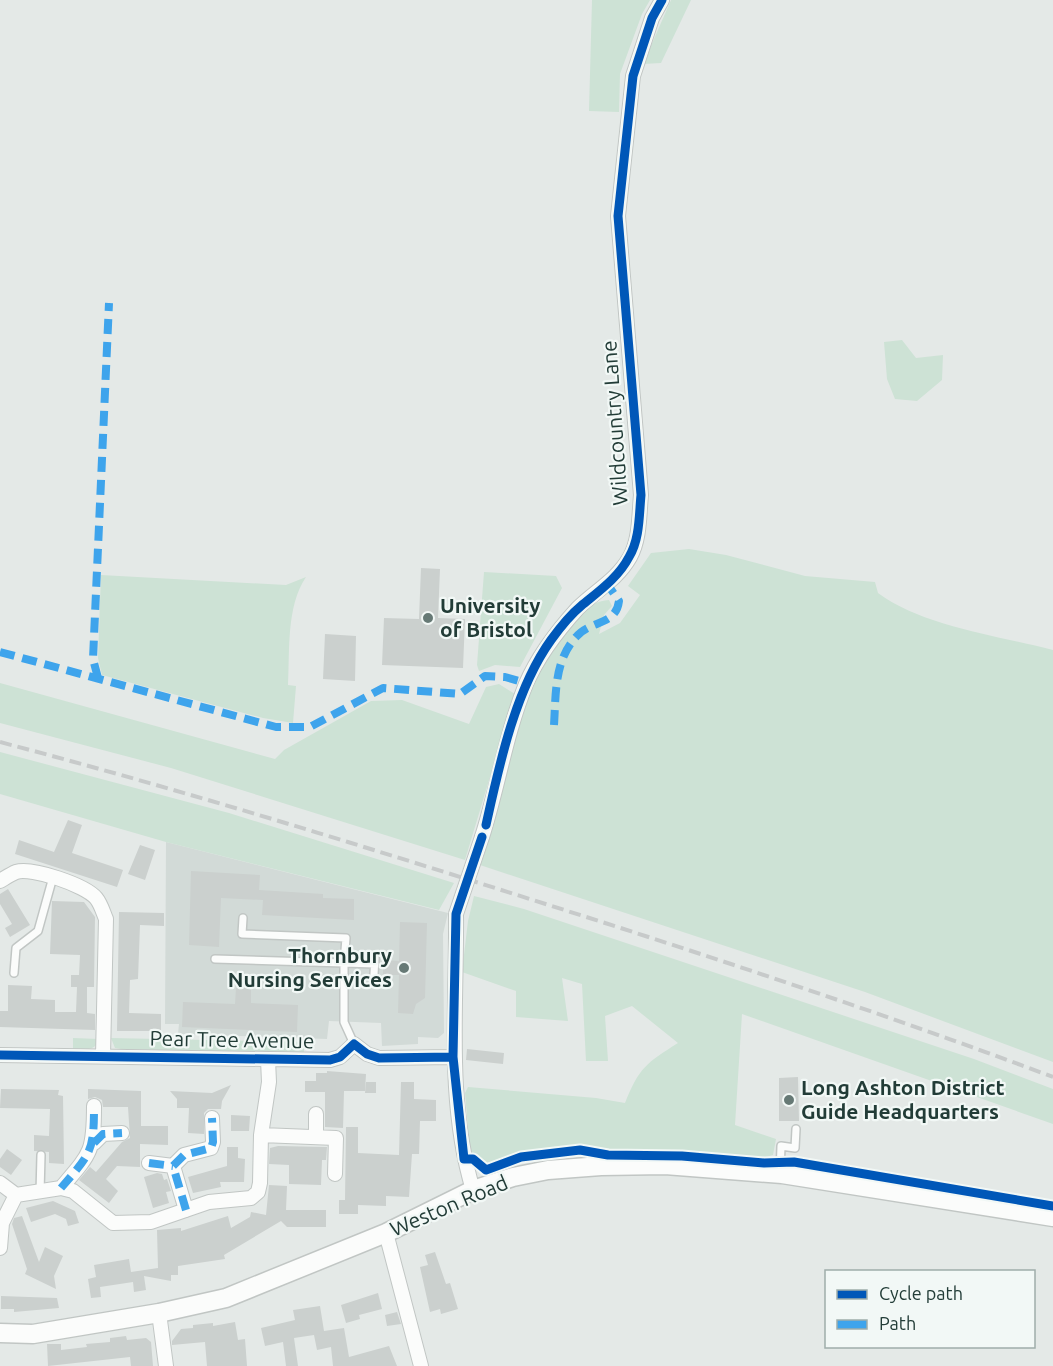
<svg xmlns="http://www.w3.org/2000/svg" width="1053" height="1366" font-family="Ubuntu,sans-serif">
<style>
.built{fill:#d2dad7}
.green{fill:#cde2d5}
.building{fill:#cbd0ce}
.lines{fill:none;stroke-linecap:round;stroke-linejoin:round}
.service-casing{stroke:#c1c6c4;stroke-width:10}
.minor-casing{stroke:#c1c6c4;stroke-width:16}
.tertiary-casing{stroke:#c1c6c4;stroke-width:21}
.service{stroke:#fbfcfb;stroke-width:7}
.minor{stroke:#fbfcfb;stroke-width:14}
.tertiary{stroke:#fbfcfb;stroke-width:18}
.rail{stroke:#c7caca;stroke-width:4;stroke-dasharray:12 6;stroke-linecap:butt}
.minor-bridge-casing{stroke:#c1c6c4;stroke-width:16;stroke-linecap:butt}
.minor-bridge{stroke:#fbfcfb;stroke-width:14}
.quiet{stroke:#3ea4ec;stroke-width:8;stroke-dasharray:15 8;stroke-linecap:butt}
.cycleway-casing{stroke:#f2f8f6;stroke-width:13}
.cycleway{stroke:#0057b8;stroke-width:9}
.poi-dot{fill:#667975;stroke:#f2f8f6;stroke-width:2}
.labels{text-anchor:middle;stroke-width:4.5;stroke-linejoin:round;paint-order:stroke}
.street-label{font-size:21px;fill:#223c37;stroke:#f2f8f6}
.poi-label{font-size:21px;font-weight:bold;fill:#223c37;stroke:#f2f8f6;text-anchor:start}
</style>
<rect width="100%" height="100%" fill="#e4e9e7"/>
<path class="built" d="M166 842 448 913 443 934 444 1033 438 1038 418 1037V1044L382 1046 381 1023 329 1021 327 1039 178 1034 179 1024H165Z"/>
<path class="green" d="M592 0H650L642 14 620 74 619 112 589 111Z
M671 0H691L661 63 643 64Z
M902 340 916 358 943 355 942 380 917 401 895 399 887 379 884 342Z
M689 549 726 555 805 576 875 582 878 593C922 626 999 636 1053 650V1062L865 992 480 865C495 806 535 605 609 600L612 606 604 615 599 634 620 623 640 595 628 586 651 553Z
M484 572 556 576 562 588 520 667 495 665 479 671 477 665Z
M101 575 286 585 306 577C286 607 290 650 288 685L296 686 293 723 263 718 102 675 98 658Z
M0 683 275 759 284 750 371 701 402 700 469 724 486 687 499 684 515 694 465 860 171 768 0 723Z
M0 752 229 813 454 883 439 910 166 842 0 794Z
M474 896 524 909 974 1059 1053 1089V1124L742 1014 735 1125 776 1139 773 1155 762 1158 602 1151C561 1139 523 1152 484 1164L470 1152 465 1093 468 1087 596 1098 625 1103C639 1068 646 1063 678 1043L632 1006 605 1016 608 1061H586L582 984 562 978 568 1021 516 1017V991L462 972 468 921Z
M73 1038 99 1039C95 1052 85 1049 73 1049Z
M111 1038 304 1042V1053L121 1049 115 1048Z"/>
<path class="building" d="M421 568 440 569 438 618 465 619 463 668 382 665 384 618 419 619Z
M325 634 356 636 355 681 323 679Z
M68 820 82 825 72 853 123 870 117 887 15 854 19 840 54 852Z
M140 845 155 850 145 880 128 874Z
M191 871 260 875 259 890 323 894V898L354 899V920L262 915 263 900 221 898 219 947 189 945Z
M8 889 30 925 10 937 5 928 12 924 0 904V894Z
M52 901 84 902 95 917 94 987H87V1013L95 1014V1030L0 1027V1011H8V985L32 986 31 999 55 1000V1012H76L77 987H71V975H79L80 955 50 954Z
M119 912 164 913V926L140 925 138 979 130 980 129 1013 161 1014V1031H117Z
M400 922 427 923 425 998 416 1004 413 1014 398 1013 399 975H383V960L399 961Z
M236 988H251V1003L298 1005 297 1032 182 1027 183 1002 235 1004Z
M467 1049 504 1053 503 1064 466 1060Z
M327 1071 366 1074 365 1091H344L343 1128 325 1127V1092H305V1081H316V1073H327Z
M798 1077 799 1121H779V1078Z
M366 1082H376V1093H365Z
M401 1082H414V1099L436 1100V1121H420L419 1154H412L409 1197 386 1196V1206L358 1205V1214H339V1200H345L346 1127H358V1153L399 1155Z
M231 1085 222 1101 221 1109H208L204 1113V1134L188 1133 189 1108H177V1099L170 1091 212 1093Z
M1 1089 59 1090 58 1095 63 1096 64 1164 49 1163V1152L34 1151V1135L49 1136 50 1109 0 1108Z
M88 1089 141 1091V1126H168V1145L140 1144V1167L117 1166 106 1179 118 1191 109 1203 79 1180 90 1167 96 1172 122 1142 130 1138 128 1107H103L102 1100 95 1097 88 1099Z
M231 1115 250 1116 249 1131H231Z
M278 1146 327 1147 326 1160H322L321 1185 289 1184V1165L269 1164 270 1148Z
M227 1147H238V1158L245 1159 244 1182H220L221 1187 193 1193 188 1177 227 1166Z
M7 1149 22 1160 11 1175 0 1167V1159Z
M157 1173 162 1174 164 1180 167 1179 171 1191 166 1192 169 1203 153 1208 144 1177Z
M269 1185 287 1186 286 1210H326V1227H287L281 1221 224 1255 225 1259 178 1266V1275H171V1281L144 1276 146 1290 134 1292 133 1282 100 1287 101 1297 91 1298 88 1279 96 1277 94 1265 129 1259 131 1272 158 1268 157 1230 181 1228V1231L228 1216 231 1228 250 1217 251 1212 266 1215Z
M53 1201 75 1211 79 1223 68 1226 66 1219 55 1214 31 1222 26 1208Z
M22 1216 39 1262 45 1247 63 1256 54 1276 56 1289 25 1274 27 1269 12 1224 14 1218Z
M435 1252 446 1284 450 1283 458 1309 441 1314 440 1309 430 1312 420 1267 428 1265 425 1255Z
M378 1293 382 1309 359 1315 360 1319 346 1323 341 1305Z
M1 1296 57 1298 59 1308 14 1312V1309H1Z
M320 1306 324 1331 344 1328 349 1357 389 1346 397 1366H333L331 1347 317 1350 314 1335 294 1338 298 1366H286L283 1342 265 1346 261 1328 295 1320 293 1310Z
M397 1312 401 1324 387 1326 385 1315Z
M235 1322 238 1340 245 1339 247 1366H207L205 1342 172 1345V1341L181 1329 193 1328V1325L213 1323V1326Z
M126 1336 127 1340 146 1338 151 1342 153 1366H131L130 1357 48 1366 47 1344H61V1350L87 1347 86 1344 110 1342V1338Z"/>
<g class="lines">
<defs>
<path id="service" d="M215 959 344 963 346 938 242 934 243 918
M14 973 16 948 38 931 53 877
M374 974 375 958
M354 1044 344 1022V963L375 964
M780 1174 781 1146 795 1148 796 1129
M40 1193 41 1155"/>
<path id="minor" d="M482 837C498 787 506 733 526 684 538 656 558 630 578 608 595 591 617 580 630 557 640 539 639 515 641 495L618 216 633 76 652 18 662 0
M0 881C5 878 11 874 16 872 32 867 85 885 96 898 101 904 103 912 106 919L103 1056
M456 914C457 1006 446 1100 473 1190
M0 1055 330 1060 340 1057 354 1044 367 1054 379 1058 453 1057
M261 1135 336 1138 335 1174
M316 1136V1114
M94 1143 103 1134 122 1133
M149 1163 173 1166
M0 1183 16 1195 61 1188 73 1191 113 1223 151 1222 209 1202 251 1198 258 1192 260 1183 261 1135 269 1082 268 1060
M61 1188C91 1153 94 1152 94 1106
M186 1210 173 1166 184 1155 211 1148 213 1142 212 1118
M386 1233 421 1366
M0 1248 2 1223 16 1195
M159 1313 166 1366"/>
<path id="tertiary" d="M0 1333 33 1334 159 1313 226 1298 386 1233 473 1190 513 1177 548 1170 601 1166 665 1165 782 1174 1053 1217"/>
</defs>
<use href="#service" class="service-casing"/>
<use href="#minor" class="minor-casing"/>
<use href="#tertiary" class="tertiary-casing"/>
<use href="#service" class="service"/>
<use href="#minor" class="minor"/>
<use href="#tertiary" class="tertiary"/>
<path class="rail" d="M0 742C167 786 331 836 495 888 682 947 869 1008 1053 1077"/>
<defs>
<path id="minor-bridge" d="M456 914 482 837"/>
</defs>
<use href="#minor-bridge" class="minor-bridge-casing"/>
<use href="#minor-bridge" class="minor-bridge"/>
<path class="quiet" d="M0 652 276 727H310L383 688 460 694 485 676 505 677 526 683
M98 678 93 659 109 303
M554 725C556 694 554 661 576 637 590 620 616 626 619 601L608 585
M94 1143 103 1134 122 1133
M149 1163 173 1166
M61 1188C91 1153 94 1152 94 1106
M186 1210 173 1166 184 1155 211 1148 213 1142 212 1118"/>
<defs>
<path id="cycleway" d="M486 825C499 766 515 690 551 640 559 629 570 615 581 606 599 591 618 578 629 557 640 539 639 515 641 495L618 216 633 76 652 18 662 0
M482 837 456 914 453 1057 464 1159H473L486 1170 521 1157 580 1150 608 1155 682 1156 764 1163 794 1162 1053 1206
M0 1055 330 1060 340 1057 354 1044 367 1054 379 1058 453 1057"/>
</defs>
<use href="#cycleway" class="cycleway-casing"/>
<use href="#cycleway" class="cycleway"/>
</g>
<g class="poi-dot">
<circle cx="428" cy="618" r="6"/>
<circle cx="404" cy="968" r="6"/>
<circle cx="789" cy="1100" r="6"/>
</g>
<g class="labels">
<g class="street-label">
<text transform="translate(615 423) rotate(-94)" y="7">Wildcountry Lane</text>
<text transform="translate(232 1040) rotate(1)" y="7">Pear Tree Avenue</text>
<text transform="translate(449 1206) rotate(-23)" y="7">Weston Road</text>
</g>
<g class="poi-label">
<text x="440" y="613">University<tspan x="440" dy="24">of Bristol</tspan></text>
<text x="392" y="963" text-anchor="end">Thornbury<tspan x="392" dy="24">Nursing Services</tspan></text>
<text x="801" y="1095">Long Ashton District<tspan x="801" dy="24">Guide Headquarters</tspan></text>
</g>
</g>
<rect x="825" y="1270" width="210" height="78" fill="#f2f8f6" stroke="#9fadaa" stroke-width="1.5"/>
<rect x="837" y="1290" width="30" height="9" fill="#0057b8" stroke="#9fadaa" stroke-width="1.5"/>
<text x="879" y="1300" font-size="18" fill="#223c37">Cycle path</text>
<rect x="837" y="1320" width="30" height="9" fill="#3ea4ec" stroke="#9fadaa" stroke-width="1.5"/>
<text x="879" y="1330" font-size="18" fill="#223c37">Path</text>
</svg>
